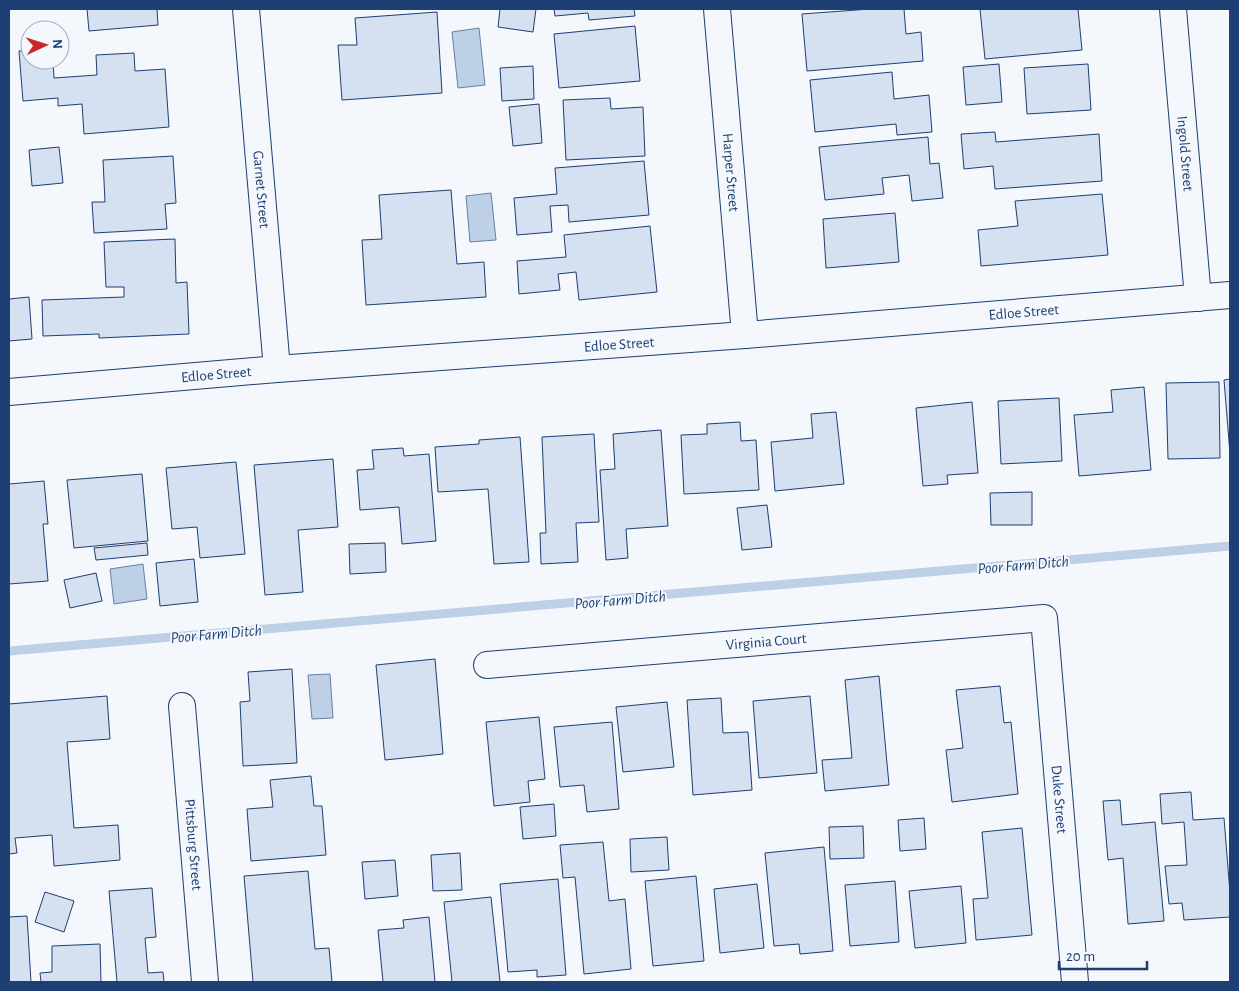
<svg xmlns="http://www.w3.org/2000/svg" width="1239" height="991" font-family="'Alegreya Sans',sans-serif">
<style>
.water{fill:#bed0e5;stroke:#687fa3}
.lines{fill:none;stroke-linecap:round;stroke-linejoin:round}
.stream{stroke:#bed0e5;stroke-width:9}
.building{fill:#d5e0f0;stroke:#1d3f73}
.street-casing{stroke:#1d3f73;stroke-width:28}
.street{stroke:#f4f7fb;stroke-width:26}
.labels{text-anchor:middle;stroke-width:4;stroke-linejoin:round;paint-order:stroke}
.street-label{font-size:15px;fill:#1d3f73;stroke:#f4f7fb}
.water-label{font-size:16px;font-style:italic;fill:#1d3f73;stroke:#f4f7fb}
</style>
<rect width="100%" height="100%" fill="#f4f7fb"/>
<path class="water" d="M479 28 485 85 458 88 452 32Z
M491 193 496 240 470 242 466 196Z
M143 564 147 599 114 604 110 569Z
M330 674 333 718 312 719 308 675Z"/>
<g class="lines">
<path class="stream" d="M9 651 1230 546"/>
</g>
<path class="building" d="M87 9H157L158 25 89 31Z
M500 9H536L533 32 498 27Z
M554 9H634L635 16 589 20 588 13 555 16Z
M870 9H904L906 34 921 32 923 61 807 71 802 14Z
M980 9H1078L1082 50 985 59Z
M437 12 442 93 342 100 338 45H357L355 18Z
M635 26 640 81 559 88 554 34Z
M30 50V60H53L54 78 97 75 96 55 134 53 135 71 165 69 169 127 84 134 82 104 58 106V98L23 101 19 51Z
M999 64 1002 102 966 105 963 67Z
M1088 64 1091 110 1027 114 1024 68Z
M533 66 534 99 502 101 500 68Z
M892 72 894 99 929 95 932 132 897 135 896 124 815 132 810 80Z
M610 98 611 109 643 107 645 156 566 160 563 100Z
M539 104 542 143 513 146 509 107Z
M995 132 996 142 1099 134 1102 181 995 189 993 166 964 169 961 134Z
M928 137 930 164 939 163 943 198 912 201 909 175 882 178 884 194 825 200 819 147Z
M59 147 63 183 32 186 29 150Z
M173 156 176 203 165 204 167 229 94 233 92 202H105L103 160Z
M644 161 649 215 569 222 568 205 550 206 552 232 517 235 514 198 557 194 555 168Z
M451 190 457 264 484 262 486 297 366 305 362 240 382 239 379 195Z
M1102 194 1108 255 981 266 978 230 1018 226 1015 201Z
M895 213 899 262 826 268 823 219Z
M650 226 657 292 579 300 576 272 558 274 560 290 519 294 517 261 566 257 564 235Z
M175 239 176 283 187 282 189 334 99 338V334L43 336 42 300 124 297V287H106L104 242Z
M29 297 32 339 9 341V299Z
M1230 379V454L1224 380Z
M1219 382 1220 458 1168 459 1166 383Z
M1144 387 1151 470 1079 476 1074 415 1113 412 1111 390Z
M1059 398 1062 461 1001 464 998 401Z
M972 402 978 473 947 475 948 484 923 486 916 408Z
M836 412 844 484 775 491 771 442 813 438 811 414Z
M740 422 741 441 756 440 759 490 684 494 681 435 707 434V424Z
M661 430 668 526 626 529 628 558 606 560 600 470 615 469 613 434Z
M594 434 599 522 576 523 578 562 541 564 540 533H546L542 437Z
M520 437 529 562 494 564 488 489 438 492 435 447 479 444V440Z
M403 448 404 456 429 454 436 541 402 544 399 507 360 510 357 470 374 469 372 450Z
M333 459 338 527 298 530 303 592 265 595 254 465Z
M236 462 245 554 200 558 197 527 172 529 166 468Z
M142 474 148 541 74 548 67 480Z
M44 481 48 524H43L48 581 9 584V484Z
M1032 492V525H991L990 493Z
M767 505 772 547 742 550 737 508Z
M147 543 148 555 96 560 94 548Z
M385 543 386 572 350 574 349 544Z
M194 559 198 602 160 606 156 563Z
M96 573 102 601 70 608 64 580Z
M435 659 443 754 385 760 376 665Z
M292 669 297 763 243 766 240 702 250 701 248 672Z
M879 676 889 785 825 791 822 760 852 758 845 680Z
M1000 686 1004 723 1011 722 1018 794 952 802 946 750 963 748 956 690Z
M107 696 110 739 67 742 74 828 118 825 120 860 54 866 52 835 15 838 17 853 9 854V704Z
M810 696 817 773 759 778 753 701Z
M721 698 723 733 748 732 752 790 693 795 687 700Z
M667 702 674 767 623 772 616 707Z
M539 717 545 779 528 781 530 802 494 806 486 722Z
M612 722 619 809 587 812 584 785 560 787 554 727Z
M311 776 314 806H322L326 855 251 861 247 809 273 807 270 780Z
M1191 792 1193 820 1224 818 1230 893V917L1184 920 1182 903 1169 904 1165 866 1187 865 1184 822 1162 824 1160 794Z
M1120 800 1122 825 1155 822 1164 921 1128 924 1123 858 1108 860 1103 801Z
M554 804 556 836 523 839 520 807Z
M924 818 926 849 900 851 898 820Z
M863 826 864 858 830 859 829 827Z
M1022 828 1032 935 976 940 973 899 988 898 982 832Z
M667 837 669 870 631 872 630 839Z
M603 842 609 901 625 899 631 969 584 974 575 877 563 878 560 845Z
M824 847 833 951 800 954 799 944 774 946 765 853Z
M460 853 462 890 433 891 431 855Z
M395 860 398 896 365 899 362 862Z
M308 871 315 949 329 948 332 982H253L244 876Z
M696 876 704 961 653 966 645 881Z
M558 879 566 975 537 977V970L508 972 500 884Z
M895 881 899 942 850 946 845 885Z
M757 884 764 948 720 953 714 889Z
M961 886 966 943 915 948 909 891Z
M152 888 156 937 145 938 148 973 163 972 164 982H117L109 891Z
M45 892 74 901 64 932 35 922Z
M491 897 500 982H452L444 902Z
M27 916 31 982H9V917Z
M429 917 435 982H383L378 930 404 928 403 920Z
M100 944 101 982H41L40 973 52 972V946Z"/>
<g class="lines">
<defs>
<g id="street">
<path id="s1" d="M246 9 277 369"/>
<path id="s2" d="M717 9 745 335"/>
<path id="s3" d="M1173 9 1198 298"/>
<path id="s4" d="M9 392 277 369 745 335 1230 295"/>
<path id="s5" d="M487 665 1044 618 1075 982"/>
<path id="s6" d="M182 706 205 982"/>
</g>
</defs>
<use href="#street" class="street-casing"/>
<use href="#street" class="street"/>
</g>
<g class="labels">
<g class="street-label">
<text dy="5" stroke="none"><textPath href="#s3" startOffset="145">Ingold Street</textPath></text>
<text dy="5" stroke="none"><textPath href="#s2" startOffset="164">Harper Street</textPath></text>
<text dy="5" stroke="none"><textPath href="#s1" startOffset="181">Garnet Street</textPath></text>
<text dy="5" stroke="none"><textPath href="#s4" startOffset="1018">Edloe Street</textPath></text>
<text dy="5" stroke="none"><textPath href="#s4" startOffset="612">Edloe Street</textPath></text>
<text dy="5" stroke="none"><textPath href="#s4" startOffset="208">Edloe Street</textPath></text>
<text dy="5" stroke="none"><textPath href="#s5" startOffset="280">Virginia Court</textPath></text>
<text dy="5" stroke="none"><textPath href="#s5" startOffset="741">Duke Street</textPath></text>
<text dy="5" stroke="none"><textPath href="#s6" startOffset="139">Pittsburg Street</textPath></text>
</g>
<g class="water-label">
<text transform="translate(1023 564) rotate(-5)" y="6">Poor Farm Ditch</text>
<text transform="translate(620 599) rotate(-5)" y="6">Poor Farm Ditch</text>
<text transform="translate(216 633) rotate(-5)" y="6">Poor Farm Ditch</text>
</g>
</g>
<rect width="1239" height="991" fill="none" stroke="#1d3f73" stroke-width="20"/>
<g transform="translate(45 45) rotate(86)"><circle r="24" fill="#f4f7fb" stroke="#9eadc5"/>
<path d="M0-4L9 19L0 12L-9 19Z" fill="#c62828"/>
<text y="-8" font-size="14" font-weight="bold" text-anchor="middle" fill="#1d3f73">N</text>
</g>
<path d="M1059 961v8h88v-8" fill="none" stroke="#1d3f73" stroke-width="2.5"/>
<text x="1066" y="961" font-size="15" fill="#1d3f73" stroke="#f4f7fb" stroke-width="4" paint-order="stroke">20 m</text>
</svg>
